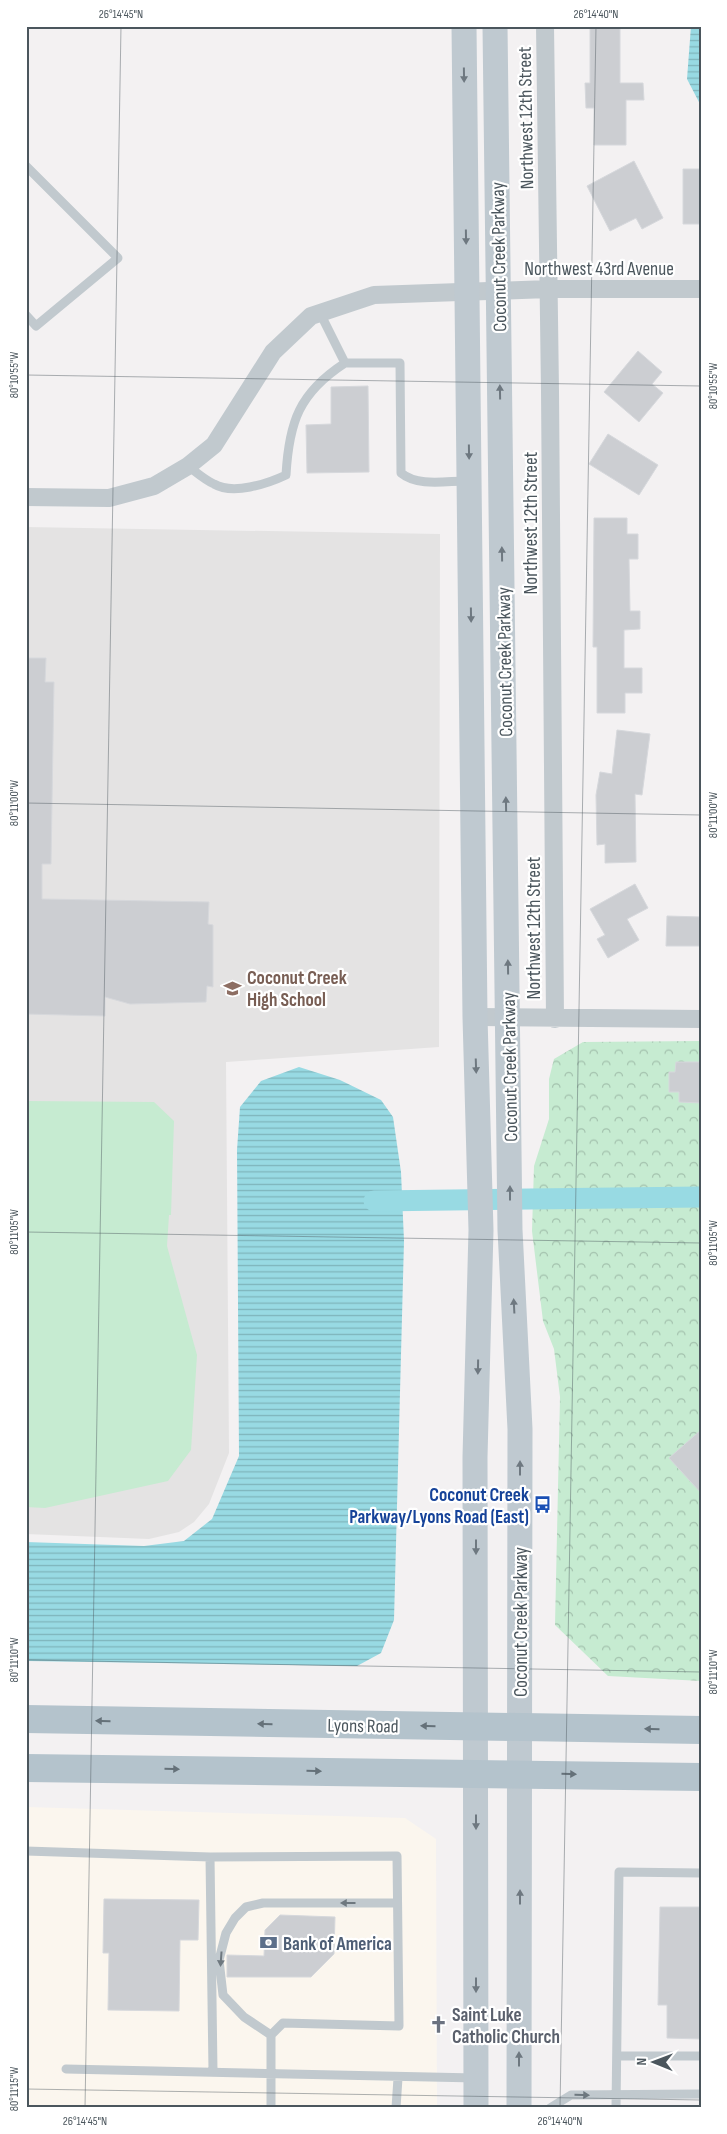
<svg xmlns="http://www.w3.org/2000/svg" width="727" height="2134" font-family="'Sofia Sans Condensed',sans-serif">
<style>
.commercial{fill:#fbf6ee}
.education{fill:#e4e3e3}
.grass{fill:#c6ebd1}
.forest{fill:url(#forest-crowns)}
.water{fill:url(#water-rules)}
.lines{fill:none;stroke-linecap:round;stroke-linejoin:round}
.canal{stroke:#98dae3;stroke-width:21}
.building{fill:#ccced2;stroke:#d6d8dc}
.lane{stroke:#c1c9ce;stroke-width:9}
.street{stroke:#c1c9ce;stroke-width:18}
.secondary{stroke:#bfc9d0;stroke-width:25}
.primary{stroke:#b4c3cc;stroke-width:28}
.oneway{fill:#6e7880}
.oneway2{fill:#657179}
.oneway3{fill:#6e787f}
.ticks{fill:none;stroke:#4b565d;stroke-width:1;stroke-opacity:0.45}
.labels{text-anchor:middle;stroke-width:4.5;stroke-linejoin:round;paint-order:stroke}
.street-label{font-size:19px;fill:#4b565d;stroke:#fff}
.education-label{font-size:19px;font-weight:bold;fill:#785e54;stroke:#fff;text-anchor:start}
.transit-label{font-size:19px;font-weight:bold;fill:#164399;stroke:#fff;text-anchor:end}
.service-label{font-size:19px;font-weight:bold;fill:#4e5e75;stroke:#fff;text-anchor:start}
.worship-label{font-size:19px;font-weight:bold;fill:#5b616d;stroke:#fff;text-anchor:start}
.neatline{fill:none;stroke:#4b565d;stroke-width:2}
.ticks-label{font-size:12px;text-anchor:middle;fill:#4b565d}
</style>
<defs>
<pattern id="forest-crowns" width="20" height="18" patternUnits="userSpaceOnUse" patternTransform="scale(1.25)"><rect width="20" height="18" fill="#c6ebd1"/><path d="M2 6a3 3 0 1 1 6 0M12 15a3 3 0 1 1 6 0" fill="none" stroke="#a3c1ad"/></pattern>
<pattern id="water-rules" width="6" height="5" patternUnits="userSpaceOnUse" patternTransform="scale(1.25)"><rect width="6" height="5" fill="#98dae3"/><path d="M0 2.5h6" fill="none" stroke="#7eb4bb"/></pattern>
</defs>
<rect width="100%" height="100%" fill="#f3f1f2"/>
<path class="commercial" d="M26 1807 405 1818 436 1839 437 2108H26Z"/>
<path class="education" d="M26 527 440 534 439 1047 226 1062 229 1453 209 1504 194 1522 179 1532 149 1539 26 1534Z"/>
<path class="grass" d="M26 1101 154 1102 174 1121 171 1215H169L167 1246 197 1355 191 1450 168 1481 45 1508 26 1507Z"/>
<path class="forest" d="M701 1041V1681L608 1676 555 1625 560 1397 554 1349 543 1321 532 1231 534 1166 549 1119V1079L554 1059 583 1042Z"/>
<path class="water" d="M691 26H701V106L687 79Z
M299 1067 340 1080 381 1100 393 1117 401 1172 404 1241 394 1620 381 1653 357 1666 26 1661V1542L144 1546 184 1541 212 1519 239 1456 237 1150 240 1107 261 1081Z"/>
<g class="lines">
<path class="canal" d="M374 1201 701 1197"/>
</g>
<path class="building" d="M590 26H620V83H643L644 100H626V145H594V108H586L585 83H590Z
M634 161 663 218 642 229 636 218 610 231 587 186Z
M683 169H700L701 224H683Z
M638 351 662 372 652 384 663 393 639 422 604 392Z
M368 386 369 472 307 473 306 425 331 424V387Z
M608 434 658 465 639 495 589 464Z
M594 518H627V534H638V559H629L630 611H640V629L624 630V668H642V693H625V713H597V647H593Z
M26 658H46L45 682H54L51 864H42V899L209 902 208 924 213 925V987L207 986 206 1002 130 1004 105 997V1016L26 1014Z
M617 730 650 734 642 795 635 794 636 862 605 863V844L597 845 596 795 600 772 612 774Z
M635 884 648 908 627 919 639 940 608 958 597 939 605 935 590 909Z
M667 916 701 917V946H666Z
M676 1062H701V1103L679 1102V1092H669V1072H675Z
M701 1430V1493L669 1458Z
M104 1899 199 1900 198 1940H180L179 2011 108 2010 109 1953H103Z
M660 1907H701V2039L667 2038V2005H658Z
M280 1915 335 1917 334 1954 311 1977H227V1955L264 1956 265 1930Z"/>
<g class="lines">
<path class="lane" d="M26 166 118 258 36 326 26 315
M320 313 345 363H400L401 473C418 487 446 481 466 481
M188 466C196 472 205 480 214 484 233 495 267 484 286 475 289 422 299 393 345 363
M26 1851 210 1857 213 2071
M210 1857 397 1856 399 2026 283 2023 271 2035V2108
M271 2035 244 2017 223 1995 219 1960 226 1933 235 1918 246 1907 263 1903H397
M617 2056H701
M66 2069 476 2078
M396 2108 398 2078
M550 2108 571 2095 701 2094
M616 2108 619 1872 701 1873"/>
<path class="street" d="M545 26 550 391 555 1019
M26 497 109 498 154 486 188 466 214 445 273 352 311 316 374 295 549 289H701
M475 1017 701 1019"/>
<path class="secondary" d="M464 26 475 1017 481 1230 475 1457 476 2108
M495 26 510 1230 520 1429 519 2108"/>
<path class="primary" d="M26 1719 701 1730
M26 1768 701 1777"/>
</g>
<defs><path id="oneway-solid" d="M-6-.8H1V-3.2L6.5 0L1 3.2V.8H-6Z" transform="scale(1.25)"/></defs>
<g class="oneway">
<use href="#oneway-solid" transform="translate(464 75) rotate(89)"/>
<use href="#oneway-solid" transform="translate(466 237) rotate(89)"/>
<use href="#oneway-solid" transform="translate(500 392) rotate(-91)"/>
<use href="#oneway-solid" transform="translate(469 452) rotate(89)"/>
<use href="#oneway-solid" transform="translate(502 554) rotate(-91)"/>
<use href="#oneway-solid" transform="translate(471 615) rotate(89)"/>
<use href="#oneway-solid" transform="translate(506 804) rotate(-91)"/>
<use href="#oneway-solid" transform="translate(508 967) rotate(-91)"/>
<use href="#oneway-solid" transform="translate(476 1066) rotate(88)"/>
<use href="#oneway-solid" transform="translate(510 1193) rotate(-90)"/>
<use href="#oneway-solid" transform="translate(514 1306) rotate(-93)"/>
<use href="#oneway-solid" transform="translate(478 1367) rotate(91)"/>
<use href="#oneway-solid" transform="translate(520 1468) rotate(-90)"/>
<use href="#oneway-solid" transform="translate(476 1547) rotate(90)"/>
<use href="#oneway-solid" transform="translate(476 1822) rotate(90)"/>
<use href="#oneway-solid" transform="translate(520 1897) rotate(-90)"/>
<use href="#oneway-solid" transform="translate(476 1985) rotate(90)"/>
<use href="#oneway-solid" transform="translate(519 2059) rotate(-90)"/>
</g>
<g class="oneway2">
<use href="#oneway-solid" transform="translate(103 1721) rotate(-179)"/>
<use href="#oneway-solid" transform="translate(265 1724) rotate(-179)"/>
<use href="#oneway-solid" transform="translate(428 1726) rotate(-179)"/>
<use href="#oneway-solid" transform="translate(652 1729) rotate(-179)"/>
<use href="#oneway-solid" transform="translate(172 1769) rotate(1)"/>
<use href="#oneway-solid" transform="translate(314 1771) rotate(1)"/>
<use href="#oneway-solid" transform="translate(569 1774) rotate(1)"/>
</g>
<g class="oneway3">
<use href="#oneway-solid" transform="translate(348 1903) rotate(-180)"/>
<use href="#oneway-solid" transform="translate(221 1959) rotate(94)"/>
<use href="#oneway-solid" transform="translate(582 2095) rotate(1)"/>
</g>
<path class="ticks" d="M26 375 701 386M26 803 701 815M26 1232 701 1243M26 1660 701 1672M26 2089 701 2100M85 2108 121 26M560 2108 596 26"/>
<defs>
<symbol id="school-bare" viewBox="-9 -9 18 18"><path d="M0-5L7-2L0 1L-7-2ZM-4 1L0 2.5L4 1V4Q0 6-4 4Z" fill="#8d6e63" stroke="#fff" stroke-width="2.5" paint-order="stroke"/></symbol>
<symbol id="bus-bare" viewBox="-9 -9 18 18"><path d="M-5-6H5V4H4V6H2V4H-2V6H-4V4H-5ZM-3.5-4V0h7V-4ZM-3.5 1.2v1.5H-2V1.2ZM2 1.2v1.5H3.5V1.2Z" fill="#1a4fb4" stroke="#fff" stroke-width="2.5" paint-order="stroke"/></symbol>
<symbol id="bank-bare" viewBox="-9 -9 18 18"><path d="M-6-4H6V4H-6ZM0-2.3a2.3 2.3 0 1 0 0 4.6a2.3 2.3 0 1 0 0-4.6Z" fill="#5c6f8a" stroke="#fff" stroke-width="2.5" paint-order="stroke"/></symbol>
<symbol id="church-bare" viewBox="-9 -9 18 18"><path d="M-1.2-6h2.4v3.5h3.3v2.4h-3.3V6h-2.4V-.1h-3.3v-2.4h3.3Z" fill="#6b7280" stroke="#fff" stroke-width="2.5" paint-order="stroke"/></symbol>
</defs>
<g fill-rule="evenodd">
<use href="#school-bare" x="220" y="976" width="25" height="25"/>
<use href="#bus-bare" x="530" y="1492" width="25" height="25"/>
<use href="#bank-bare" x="256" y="1930" width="25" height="25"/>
<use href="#church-bare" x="426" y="2012" width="25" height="25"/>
</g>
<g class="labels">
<g class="street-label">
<text transform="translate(525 118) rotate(-91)" y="7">Northwest 12th Street</text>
<text transform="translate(498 257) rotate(-91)" y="7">Coconut Creek Parkway</text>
<text x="599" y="275">Northwest 43rd Avenue</text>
<text transform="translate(530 523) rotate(-90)" y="7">Northwest 12th Street</text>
<text transform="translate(504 662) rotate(-91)" y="7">Coconut Creek Parkway</text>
<text transform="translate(533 928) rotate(-90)" y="7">Northwest 12th Street</text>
<text transform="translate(509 1067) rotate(-91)" y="7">Coconut Creek Parkway</text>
<text transform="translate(520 1622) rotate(-90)" y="7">Coconut Creek Parkway</text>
<text transform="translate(363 1725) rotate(1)" y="7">Lyons Road</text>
</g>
<g class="education-label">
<text x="247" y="984">Coconut Creek<tspan x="247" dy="22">High School</tspan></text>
</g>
<g class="transit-label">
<text x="529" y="1501">Coconut Creek<tspan x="529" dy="22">Parkway/Lyons Road (East)</tspan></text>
</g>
<g class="service-label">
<text x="283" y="1950">Bank of America</text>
</g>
<g class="worship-label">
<text x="452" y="2021">Saint Luke<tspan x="452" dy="22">Catholic Church</tspan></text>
</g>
</g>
<rect width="727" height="2134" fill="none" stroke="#ffffff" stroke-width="55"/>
<g transform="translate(654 2062) rotate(271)" stroke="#ffffff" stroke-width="4" paint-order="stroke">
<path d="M0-4L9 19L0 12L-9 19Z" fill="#4b565d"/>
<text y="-8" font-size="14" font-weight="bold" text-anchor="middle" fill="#4b565d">N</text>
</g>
<rect x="28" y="28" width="672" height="2078" class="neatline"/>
<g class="ticks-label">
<text x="121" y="18">26°14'45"N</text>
<text x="596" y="18">26°14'40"N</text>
<text transform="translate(14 375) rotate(-90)" y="4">80°10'55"W</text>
<text transform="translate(713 386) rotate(-90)" y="4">80°10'55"W</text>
<text transform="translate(14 803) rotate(-90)" y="4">80°11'00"W</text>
<text transform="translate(713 815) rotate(-90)" y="4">80°11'00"W</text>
<text transform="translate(14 1232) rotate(-90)" y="4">80°11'05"W</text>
<text transform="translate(713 1243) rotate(-90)" y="4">80°11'05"W</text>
<text transform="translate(14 1660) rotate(-90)" y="4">80°11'10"W</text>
<text transform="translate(713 1672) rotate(-90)" y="4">80°11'10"W</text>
<text transform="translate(14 2089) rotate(-90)" y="4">80°11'15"W</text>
<text x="85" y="2125">26°14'45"N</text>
<text x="560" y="2125">26°14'40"N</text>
</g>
</svg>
